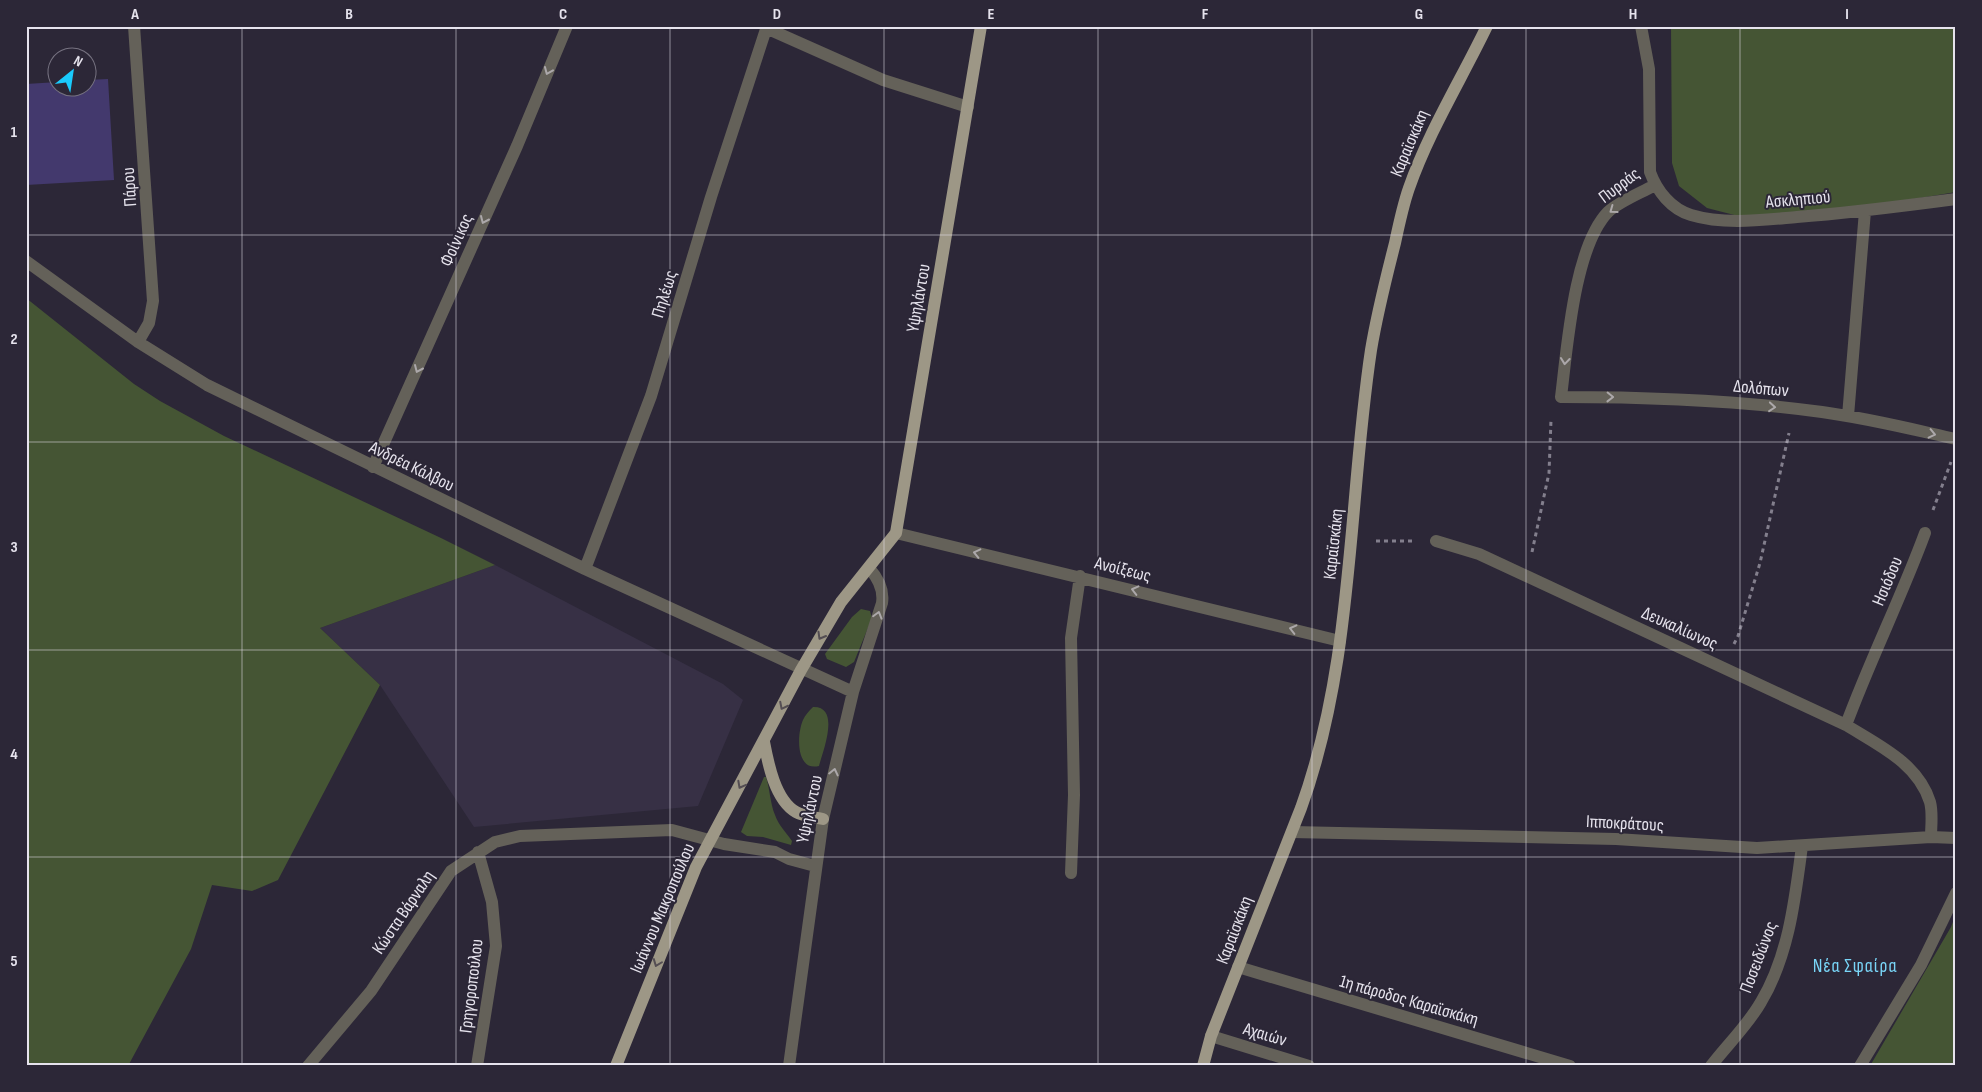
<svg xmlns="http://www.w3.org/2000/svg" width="1982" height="1092" font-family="'Sofia Sans Condensed',sans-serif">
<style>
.built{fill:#373045}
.green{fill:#455534}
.building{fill:#43396d}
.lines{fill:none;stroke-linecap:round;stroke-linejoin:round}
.path{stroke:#837f8d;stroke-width:3;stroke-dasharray:4 4;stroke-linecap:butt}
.minor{stroke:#646159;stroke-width:12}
.major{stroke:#9d9786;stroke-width:12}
.oneway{stroke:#aca8aa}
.oneway2{stroke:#544e53}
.grid{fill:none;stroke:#e6e3ed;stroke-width:1;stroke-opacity:0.55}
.labels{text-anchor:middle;stroke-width:4;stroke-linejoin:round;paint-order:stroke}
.street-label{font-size:18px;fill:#e6e3ed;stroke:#2c2737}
.neighbourhood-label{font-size:19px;letter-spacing:1px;fill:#79d5f7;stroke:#2c2737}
.neatline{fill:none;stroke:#e6e3ed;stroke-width:2}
.grid-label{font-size:16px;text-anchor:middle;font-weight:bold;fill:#e6e3ed}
</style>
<rect width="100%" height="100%" fill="#2c2737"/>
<path class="built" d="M495 565 723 684 743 700 698 806 474 827 380 685 320 628Z"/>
<path class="green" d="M1671 26H1956V192L1817 215 1746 218 1707 208 1679 186 1672 163Z
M26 298 134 384 160 401 224 436 441 538 495 565 320 628 380 685 278 880 252 891 212 885 191 949 128 1066H26Z
M861 609 870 611 872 618 854 662 846 667 827 659 825 654 852 617Z
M813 707C841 706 823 751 819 766 795 772 797 733 803 720 805 715 809 711 813 707Z
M764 777H766C770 789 770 803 775 815 779 826 786 832 792 841L791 845 763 837 747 836 741 832Z
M1956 914V1066H1870L1951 927Z"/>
<path class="building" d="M108 79 114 180 26 185V84L58 82V88H88V80Z"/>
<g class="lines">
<path class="path" d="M1933 510 1951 462
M1376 541H1413
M1532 552 1549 473 1551 420
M1734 644 1738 636 1760 563 1789 433"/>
<path class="minor" d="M134 26 153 301 149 323 138 342
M1641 26 1649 69 1650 172C1657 191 1671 209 1691 215 1724 225 1762 220 1797 217 1850 213 1903 206 1956 199
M766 28 883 80 968 107
M1655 185C1641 193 1620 201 1608 212 1574 247 1567 349 1561 397 1648 397 1736 400 1822 412 1867 418 1911 429 1956 439
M26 261 138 342 207 385 585 569 853 692
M1848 416 1865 211
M373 467 517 146 567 26
M896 533 1340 641
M1436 541 1479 554 1846 725C1878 745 1918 763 1930 802 1933 813 1931 826 1931 837
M585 569 651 396 711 197 767 26
M1846 725C1870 660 1901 598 1925 533
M1292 832 1616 839 1757 848 1931 837 1956 838
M1071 873 1074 795 1071 638 1080 576
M1238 967 1570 1066
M1211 1036 1309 1066
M308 1066 371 991 451 871 495 842 520 836 672 830 724 844 775 852 789 859 815 866
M477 1066 496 946 492 902 478 852
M789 1066 823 819 853 692 882 603C884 590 878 578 869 568
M1711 1066C1727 1045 1748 1025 1761 1002 1789 955 1795 899 1802 846
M1860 1066 1921 965 1956 893"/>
<path class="major" d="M764 742C768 763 775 800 796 812 803 816 814 817 823 819
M616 1066 696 867 801 670 841 602 896 533 981 26
M1203 1066 1211 1036 1301 808C1354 662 1348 502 1371 350 1377 314 1386 278 1395 243 1399 224 1403 205 1409 188 1429 131 1461 80 1487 26"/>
</g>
<defs><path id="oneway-chevron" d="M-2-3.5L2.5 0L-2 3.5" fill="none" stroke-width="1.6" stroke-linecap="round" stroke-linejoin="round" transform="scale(1.25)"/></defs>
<g class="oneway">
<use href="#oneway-chevron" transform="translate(548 71) rotate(113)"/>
<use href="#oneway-chevron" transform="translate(1613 210) rotate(144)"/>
<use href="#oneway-chevron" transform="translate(484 220) rotate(114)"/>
<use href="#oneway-chevron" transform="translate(1565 361) rotate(96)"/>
<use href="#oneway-chevron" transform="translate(418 369) rotate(114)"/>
<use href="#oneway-chevron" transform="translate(1610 397) rotate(1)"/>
<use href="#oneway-chevron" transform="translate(1772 407) rotate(5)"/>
<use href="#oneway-chevron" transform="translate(1932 434) rotate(13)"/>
<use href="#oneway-chevron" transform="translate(977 553) rotate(-167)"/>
<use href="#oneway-chevron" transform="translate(1135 590) rotate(-166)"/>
<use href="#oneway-chevron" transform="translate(878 615) rotate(-74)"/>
<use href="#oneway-chevron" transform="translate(1293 629) rotate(-166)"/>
<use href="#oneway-chevron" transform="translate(834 772) rotate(-77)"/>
</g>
<g class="oneway2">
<use href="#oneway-chevron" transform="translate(821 636) rotate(120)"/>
<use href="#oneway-chevron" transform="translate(783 706) rotate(117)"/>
<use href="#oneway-chevron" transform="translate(741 785) rotate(118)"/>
<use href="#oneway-chevron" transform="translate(657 963) rotate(111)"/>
</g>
<path class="grid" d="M242 26V1066M456 26V1066M670 26V1066M884 26V1066M1098 26V1066M1312 26V1066M1526 26V1066M1740 26V1066M26 235H1956M26 442H1956M26 650H1956M26 857H1956"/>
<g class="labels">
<g class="street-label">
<text transform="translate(1409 143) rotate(-67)" y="6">Καραϊσκάκη</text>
<text transform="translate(1619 185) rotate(-37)" y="6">Πυρράς</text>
<text transform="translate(129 187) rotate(-94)" y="6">Πάρου</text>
<text transform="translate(1798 199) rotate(-5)" y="6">Ασκληπιού</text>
<text transform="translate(456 240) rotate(-66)" y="6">Φοίνικος</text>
<text transform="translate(664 294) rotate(-73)" y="6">Πηλέως</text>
<text transform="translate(918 298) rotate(-80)" y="6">Υψηλάντου</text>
<text transform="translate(1761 388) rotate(5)" y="6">Δολόπων</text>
<text transform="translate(412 466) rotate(26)" y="6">Ανδρέα Κάλβου</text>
<text transform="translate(1333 544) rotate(-84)" y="6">Καραϊσκάκη</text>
<text transform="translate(1123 569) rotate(14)" y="6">Ανοίξεως</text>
<text transform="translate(1887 581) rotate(-67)" y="6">Ησιόδου</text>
<text transform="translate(1680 628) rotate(24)" y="6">Δευκαλίωνος</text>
<text transform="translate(809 809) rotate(-78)" y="6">Υψηλάντου</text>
<text transform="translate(1625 823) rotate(3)" y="6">Ιπποκράτους</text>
<text transform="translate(662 908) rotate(-67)" y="6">Ιωάννου Μακροπούλου</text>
<text transform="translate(403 912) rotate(-56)" y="6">Κώστα Βάρναλη</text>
<text transform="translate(1234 930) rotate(-69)" y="6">Καραϊσκάκη</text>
<text transform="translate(1758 957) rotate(-69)" y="6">Ποσειδώνος</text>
<text transform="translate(471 986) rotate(-83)" y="6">Γρηγοροπούλου</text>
<text transform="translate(1409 1000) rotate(16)" y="6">1η πάροδος Καραϊσκάκη</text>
<text transform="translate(1265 1034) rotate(16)" y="6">Αχαιών</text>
</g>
<g class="neighbourhood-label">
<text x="1855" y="972">Νέα Σφαίρα</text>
</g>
</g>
<rect width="1982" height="1092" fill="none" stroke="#2c2737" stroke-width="55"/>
<g transform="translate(72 72) rotate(30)"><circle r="24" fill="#2c2737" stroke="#767280"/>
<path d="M0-4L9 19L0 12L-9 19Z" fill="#1acafc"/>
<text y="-8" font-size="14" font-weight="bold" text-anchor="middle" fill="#e6e3ed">N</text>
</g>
<rect x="28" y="28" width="1926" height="1036" class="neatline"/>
<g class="grid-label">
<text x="135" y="19">A</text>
<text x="349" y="19">B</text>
<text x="563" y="19">C</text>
<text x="777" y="19">D</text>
<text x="991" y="19">E</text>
<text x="1205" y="19">F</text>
<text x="1419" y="19">G</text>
<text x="1633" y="19">H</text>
<text x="1847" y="19">I</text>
<text x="14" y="137">1</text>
<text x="14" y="344">2</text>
<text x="14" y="552">3</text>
<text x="14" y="759">4</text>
<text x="14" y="966">5</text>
</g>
</svg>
